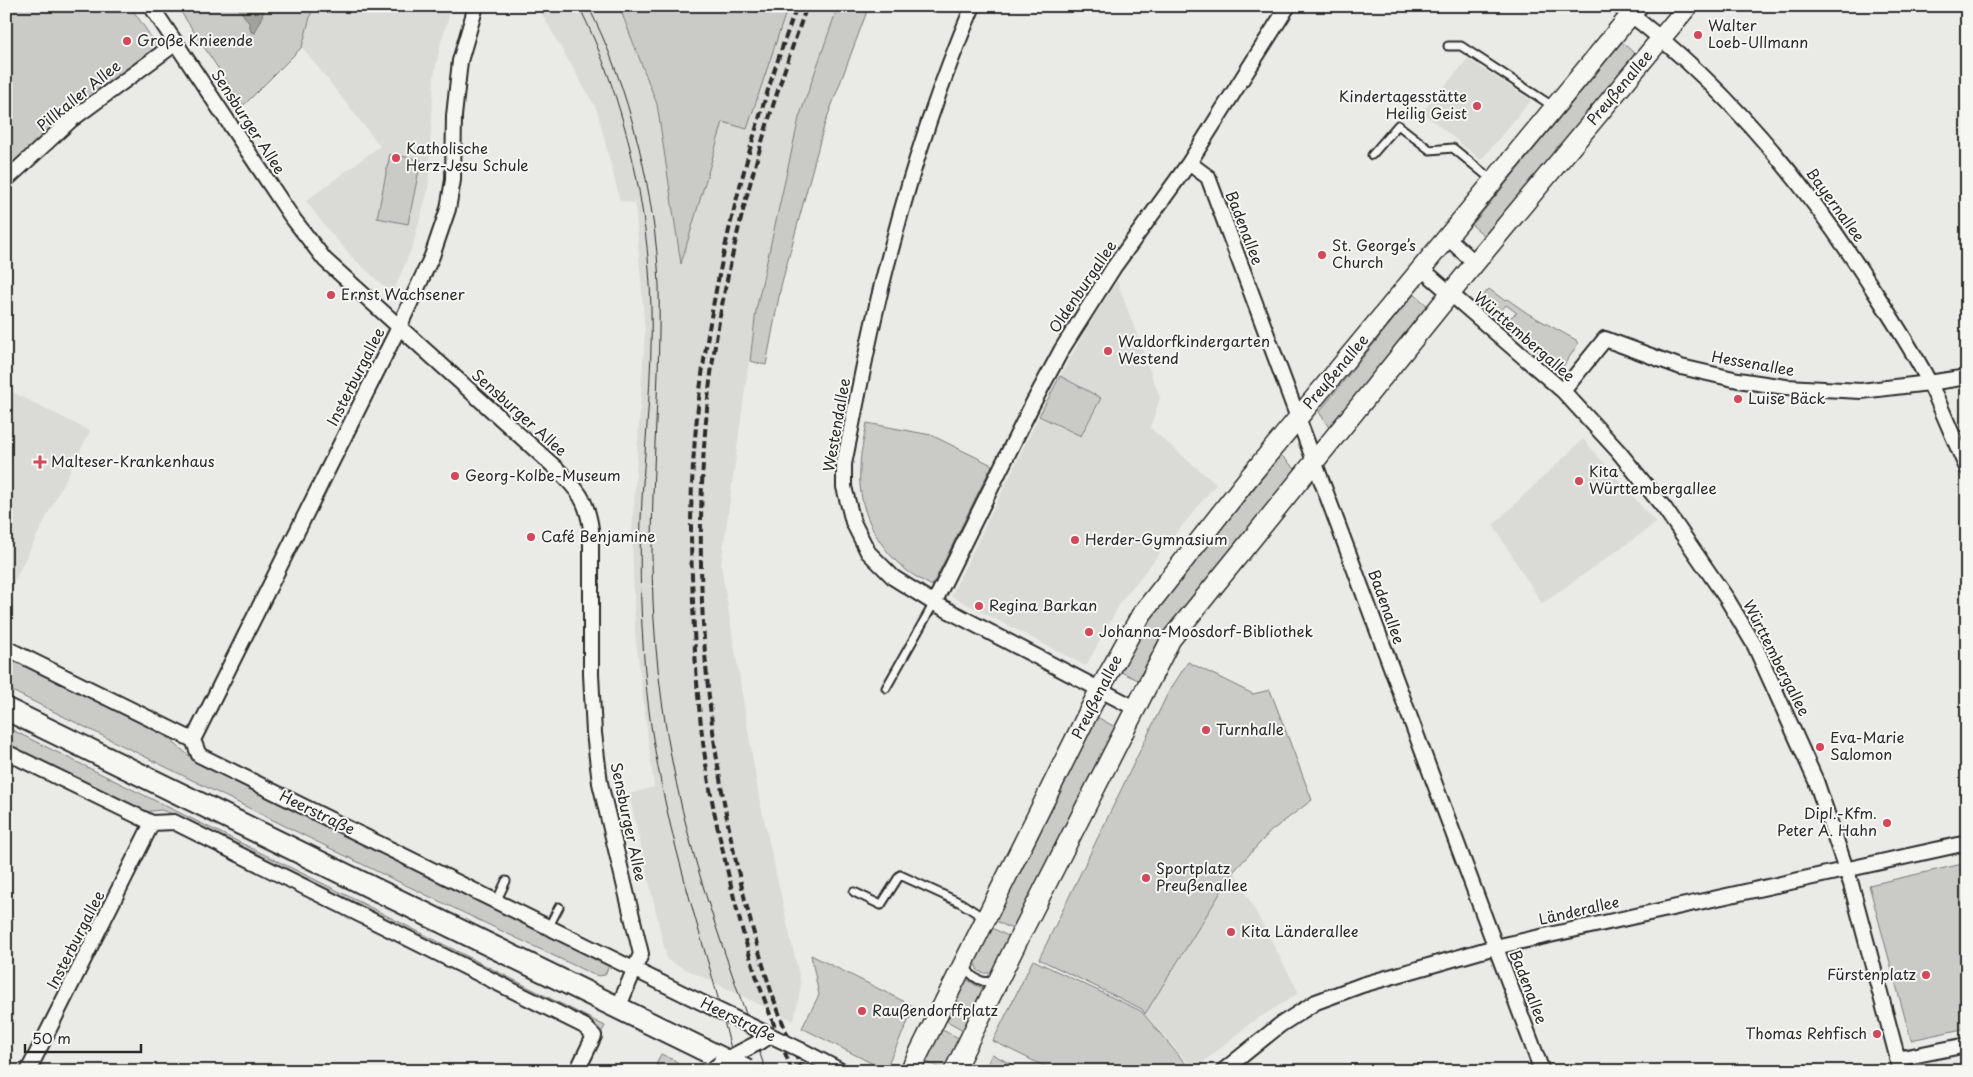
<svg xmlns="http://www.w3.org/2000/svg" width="1973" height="1077" font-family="'Playpen Sans',sans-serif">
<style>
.built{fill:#dadad6}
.green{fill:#cacac7;stroke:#7a7a79}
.water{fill:#a1a19e;stroke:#727270}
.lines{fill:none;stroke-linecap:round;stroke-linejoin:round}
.lane-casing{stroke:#2b2b2b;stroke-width:11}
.street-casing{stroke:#2b2b2b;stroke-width:18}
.secondary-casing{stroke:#2b2b2b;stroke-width:22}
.primary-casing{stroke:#2b2b2b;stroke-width:25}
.lane{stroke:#f6f6f2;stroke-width:7}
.street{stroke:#f6f6f2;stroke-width:14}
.secondary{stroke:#f6f6f2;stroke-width:19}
.primary{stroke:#f6f6f2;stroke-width:21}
.tram{stroke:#2b2b2b;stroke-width:1}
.rail{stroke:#2b2b2b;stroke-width:4;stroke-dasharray:8 4;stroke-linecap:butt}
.street-bridge-casing{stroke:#2b2b2b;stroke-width:18;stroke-linecap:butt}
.primary-bridge-casing{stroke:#2b2b2b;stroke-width:25;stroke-linecap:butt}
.street-bridge{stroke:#f6f6f2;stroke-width:14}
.primary-bridge{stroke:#f6f6f2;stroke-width:21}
.poi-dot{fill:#d1495b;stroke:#f6f6f2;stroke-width:2}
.labels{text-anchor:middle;stroke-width:4;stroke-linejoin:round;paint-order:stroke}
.poi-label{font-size:15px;fill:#2b2b2b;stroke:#f6f6f2;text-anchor:start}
.street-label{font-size:15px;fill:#2b2b2b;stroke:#f6f6f2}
</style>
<rect width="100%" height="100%" fill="#eaeae6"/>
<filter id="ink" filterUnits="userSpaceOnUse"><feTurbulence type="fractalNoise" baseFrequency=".02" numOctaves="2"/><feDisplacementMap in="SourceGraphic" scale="10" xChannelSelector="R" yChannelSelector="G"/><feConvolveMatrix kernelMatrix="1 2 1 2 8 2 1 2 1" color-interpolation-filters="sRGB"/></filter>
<g filter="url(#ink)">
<path class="built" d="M313 6H452L441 42 434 75 428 190 413 245 395 288 387 289 352 257 325 226 306 201 380 146 302 47Z
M537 6H619L657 104 681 263 723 121 747 129 788 6H838L799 118 756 310 721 565 759 797 801 985 794 1021 667 960 629 794 654 787 635 633 632 533 645 332 635 203 620 201 597 110Z
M1468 59 1531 100 1481 160 1422 112Z
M1117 281 1160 398 1150 428 1216 484 1122 600 1086 666 951 596 1039 416 1082 436 1101 398 1060 376 1088 326Z
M6 389 90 431 6 597Z
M1583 439 1656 523 1542 604 1493 525Z
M1234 871 1299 993 1249 1024 1194 1070 1145 1014Z"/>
<path class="green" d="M6 6H130L158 47 73 113 6 173Z
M177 6H313L302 47 243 106Z
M619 6H788L747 129 723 122 681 264 657 104Z
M838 6H869L824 126 781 286 766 365 750 361 756 310 799 118Z
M1622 42 1637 56 1487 238 1472 225Z
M390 154 421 160 408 224 377 218Z
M1489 289 1504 300 1507 299 1527 313 1576 340 1578 344 1562 368 1557 369 1505 322 1506 320 1517 313 1506 305 1496 316 1478 301Z
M1414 294 1430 308 1330 429 1319 412Z
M1060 376 1101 398 1081 436 1039 416Z
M867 423 931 435 992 465 932 586C923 581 914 576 906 570 876 546 857 507 860 469 860 454 864 438 867 423Z
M1281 455 1297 471 1162 634 1138 680 1119 671 1146 623Z
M6 653 154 727 192 758 607 963 609 965 605 975 599 976 592 974 376 871 6 688Z
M1188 662 1253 694 1270 690 1312 800 1271 831 1234 871 1145 1014 1142 1009 1039 959 1168 693Z
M1095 716 1117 728 1014 930 994 920Z
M6 727 338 891 605 1026 600 1035 587 1023 170 813 161 810 144 812 6 745Z
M1967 863V1028L1911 1040 1869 885Z
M992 928 1010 937 994 970C989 974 985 974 978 971L976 966V960Z
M811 955 915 1007 885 1070 802 1028 819 995Z
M1033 960 1141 1011 1192 1071H1054L993 1041Z
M965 978 975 985 986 989 965 1031 945 1020Z
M940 1029 961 1039 945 1071 925 1061Z
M661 1054 676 1061 682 1071H668L656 1065Z
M992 1054 1024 1071H984Z"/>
<path class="water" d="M237 6H266L255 33 251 32 249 23Z"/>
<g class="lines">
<defs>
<path id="lane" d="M1448 46H1461L1554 107
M1372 155 1398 125 1430 150 1453 148 1492 180
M886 688 934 603
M854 892 881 905 900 875 961 903 984 918
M496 902 506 881
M548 928 559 907
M966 966C971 978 982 984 995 981"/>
<path id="street" d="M151 6 291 216 325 260 558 470C578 490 587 500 591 529V674L594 733 600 783 641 954 618 1008
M973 6C940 83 913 165 892 246 872 318 859 391 844 464V487L853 522 868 552 894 578 934 603 1135 708
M1619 6C1720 79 1800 176 1867 280 1889 314 1912 348 1930 384 1943 411 1954 440 1967 468
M1189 163 1208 177 1542 1071
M6 180 71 120 176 43
M1447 237 1475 263
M1422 269 1563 391 1618 451 1665 509 1727 599 1755 646 1816 781 1851 884 1901 1071
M1563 391 1605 339 1681 367 1738 380 1786 387 1861 391 1929 383 1967 377
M934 603 1032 405 1062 349 1114 267 1189 163 1288 6
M6 648 193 740 199 755 684 994
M193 740 399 327 432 256 448 209 453 180 454 116 460 61 476 6
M6 752 152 823 174 822 584 1026 594 1036 577 1071
M803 1051 841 1071
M1897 1059 1967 1045
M28 1071 152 823
M1223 1071 1280 1025 1316 1002 1362 985 1495 947 1967 843"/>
<path id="secondary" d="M910 1071 1100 689 1141 615 1246 481 1638 6
M954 1071 1020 936 1171 639 1475 263 1688 6"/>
<path id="primary" d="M6 709 725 1060"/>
</defs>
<use href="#lane" class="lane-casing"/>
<use href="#street" class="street-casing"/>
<use href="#secondary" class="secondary-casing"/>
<use href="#primary" class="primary-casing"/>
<use href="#lane" class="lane"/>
<use href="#street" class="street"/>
<use href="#secondary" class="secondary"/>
<use href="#primary" class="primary"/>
<path class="tram" d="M579 6C625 100 648 203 651 307 653 377 644 449 641 519 639 570 641 622 645 672 653 776 683 877 712 976 721 1007 728 1039 737 1071
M588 6C629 85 656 197 659 286 661 398 647 509 654 620 658 692 671 767 689 837 710 916 739 993 766 1071"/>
<path class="rail" d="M792 1071C781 1042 769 1013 759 984 741 932 729 878 717 825 701 751 695 676 693 601 692 578 691 554 691 530 691 356 737 168 797 6
M802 1071C792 1045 781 1020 772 994 710 802 688 599 708 399 722 268 762 129 807 6"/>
<defs>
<path id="street-bridge" d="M684 994 803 1051
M712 1070 725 1060 771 1036"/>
<path id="primary-bridge" d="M725 1060 747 1071"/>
</defs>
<use href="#street-bridge" class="street-bridge-casing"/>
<use href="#primary-bridge" class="primary-bridge-casing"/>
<use href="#street-bridge" class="street-bridge"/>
<use href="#primary-bridge" class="primary-bridge"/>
</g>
</g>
<g class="poi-dot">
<circle cx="1698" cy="35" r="5"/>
<circle cx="127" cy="41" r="5"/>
<circle cx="1477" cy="106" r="5"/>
<circle cx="396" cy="158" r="5"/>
<circle cx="1322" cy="255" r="5"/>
<circle cx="331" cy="295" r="5"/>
<circle cx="1108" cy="351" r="5"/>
<circle cx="1738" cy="399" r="5"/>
<path d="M37.5 454.5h5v5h5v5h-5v5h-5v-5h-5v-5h5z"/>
<circle cx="455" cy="476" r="5"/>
<circle cx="1579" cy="481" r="5"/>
<circle cx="531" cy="537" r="5"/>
<circle cx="1075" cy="540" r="5"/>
<circle cx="979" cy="606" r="5"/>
<circle cx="1089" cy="632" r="5"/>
<circle cx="1206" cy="730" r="5"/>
<circle cx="1820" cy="747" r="5"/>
<circle cx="1887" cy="823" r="5"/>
<circle cx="1146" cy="878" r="5"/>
<circle cx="1231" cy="932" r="5"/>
<circle cx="1926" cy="975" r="5"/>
<circle cx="862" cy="1011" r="5"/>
<circle cx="1877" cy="1034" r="5"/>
</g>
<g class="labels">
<g class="poi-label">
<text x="1708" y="31">Walter<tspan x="1708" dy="17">Loeb-Ullmann</tspan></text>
<text x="137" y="46">Große Knieende</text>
<text x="1467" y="102" text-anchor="end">Kindertagesstätte<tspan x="1467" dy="17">Heilig Geist</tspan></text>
<text x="406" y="154">Katholische<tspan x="406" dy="17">Herz-Jesu Schule</tspan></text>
<text x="1332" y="251">St. George’s<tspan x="1332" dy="17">Church</tspan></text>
<text x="341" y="300">Ernst Wachsener</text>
<text x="1118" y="347">Waldorfkindergarten<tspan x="1118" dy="17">Westend</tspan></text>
<text x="1748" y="404">Luise Bäck</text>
<text x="51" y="467">Malteser-Krankenhaus</text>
<text x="1589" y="477">Kita<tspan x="1589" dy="17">Württembergallee</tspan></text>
<text x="465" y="481">Georg-Kolbe-Museum</text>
<text x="541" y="542">Café Benjamine</text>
<text x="1085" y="545">Herder-Gymnasium</text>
<text x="989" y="611">Regina Barkan</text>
<text x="1099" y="637">Johanna-Moosdorf-Bibliothek</text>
<text x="1216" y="735">Turnhalle</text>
<text x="1830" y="743">Eva-Marie<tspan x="1830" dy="17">Salomon</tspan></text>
<text x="1877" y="819" text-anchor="end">Dipl.-Kfm.<tspan x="1877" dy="17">Peter A. Hahn</tspan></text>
<text x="1156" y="874">Sportplatz<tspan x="1156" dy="17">Preußenallee</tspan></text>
<text x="1241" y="937">Kita Länderallee</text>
<text x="1916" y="980" text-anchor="end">Fürstenplatz</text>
<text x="872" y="1016">Raußendorffplatz</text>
<text x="1867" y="1039" text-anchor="end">Thomas Rehfisch</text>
</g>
<g class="street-label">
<text transform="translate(1620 88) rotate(-50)" y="5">Preußenallee</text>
<text transform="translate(79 96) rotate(-39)" y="5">Pillkaller Allee</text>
<text transform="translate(248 122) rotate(57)" y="5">Sensburger Allee</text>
<text transform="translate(1835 205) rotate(54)" y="5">Bayernallee</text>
<text transform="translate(1244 228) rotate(69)" y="5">Badenallee</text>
<text transform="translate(1083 287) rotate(-56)" y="5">Oldenburgallee</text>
<text transform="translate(1524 337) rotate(41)" y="5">Württembergallee</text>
<text transform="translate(1753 364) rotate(10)" y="5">Hessenallee</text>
<text transform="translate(1336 372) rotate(-50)" y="5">Preußenallee</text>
<text transform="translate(356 377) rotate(-63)" y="5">Insterburgallee</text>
<text transform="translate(519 413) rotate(42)" y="5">Sensburger Allee</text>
<text transform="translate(837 425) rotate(-80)" y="5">Westendallee</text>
<text transform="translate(1386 607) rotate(70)" y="5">Badenallee</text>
<text transform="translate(1776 658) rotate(63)" y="5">Württembergallee</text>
<text transform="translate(1097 697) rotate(-63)" y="5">Preußenallee</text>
<text transform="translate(317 813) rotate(26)" y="5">Heerstraße</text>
<text transform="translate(628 822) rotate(78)" y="5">Sensburger Allee</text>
<text transform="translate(1579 911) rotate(-13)" y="5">Länderallee</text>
<text transform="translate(76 940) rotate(-63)" y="5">Insterburgallee</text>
<text transform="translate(1528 987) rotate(69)" y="5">Badenallee</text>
<text transform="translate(738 1020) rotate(26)" y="5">Heerstraße</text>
</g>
</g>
<rect width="1973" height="1077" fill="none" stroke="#f6f6f2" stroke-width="25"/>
<rect x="12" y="12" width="1948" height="1052" fill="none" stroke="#2b2b2b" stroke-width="2" filter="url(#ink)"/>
<path d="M25 1044v8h116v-8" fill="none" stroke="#2b2b2b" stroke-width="2.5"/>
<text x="32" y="1044" font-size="15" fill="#2b2b2b" stroke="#f6f6f2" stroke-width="4" paint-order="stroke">50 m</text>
</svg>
